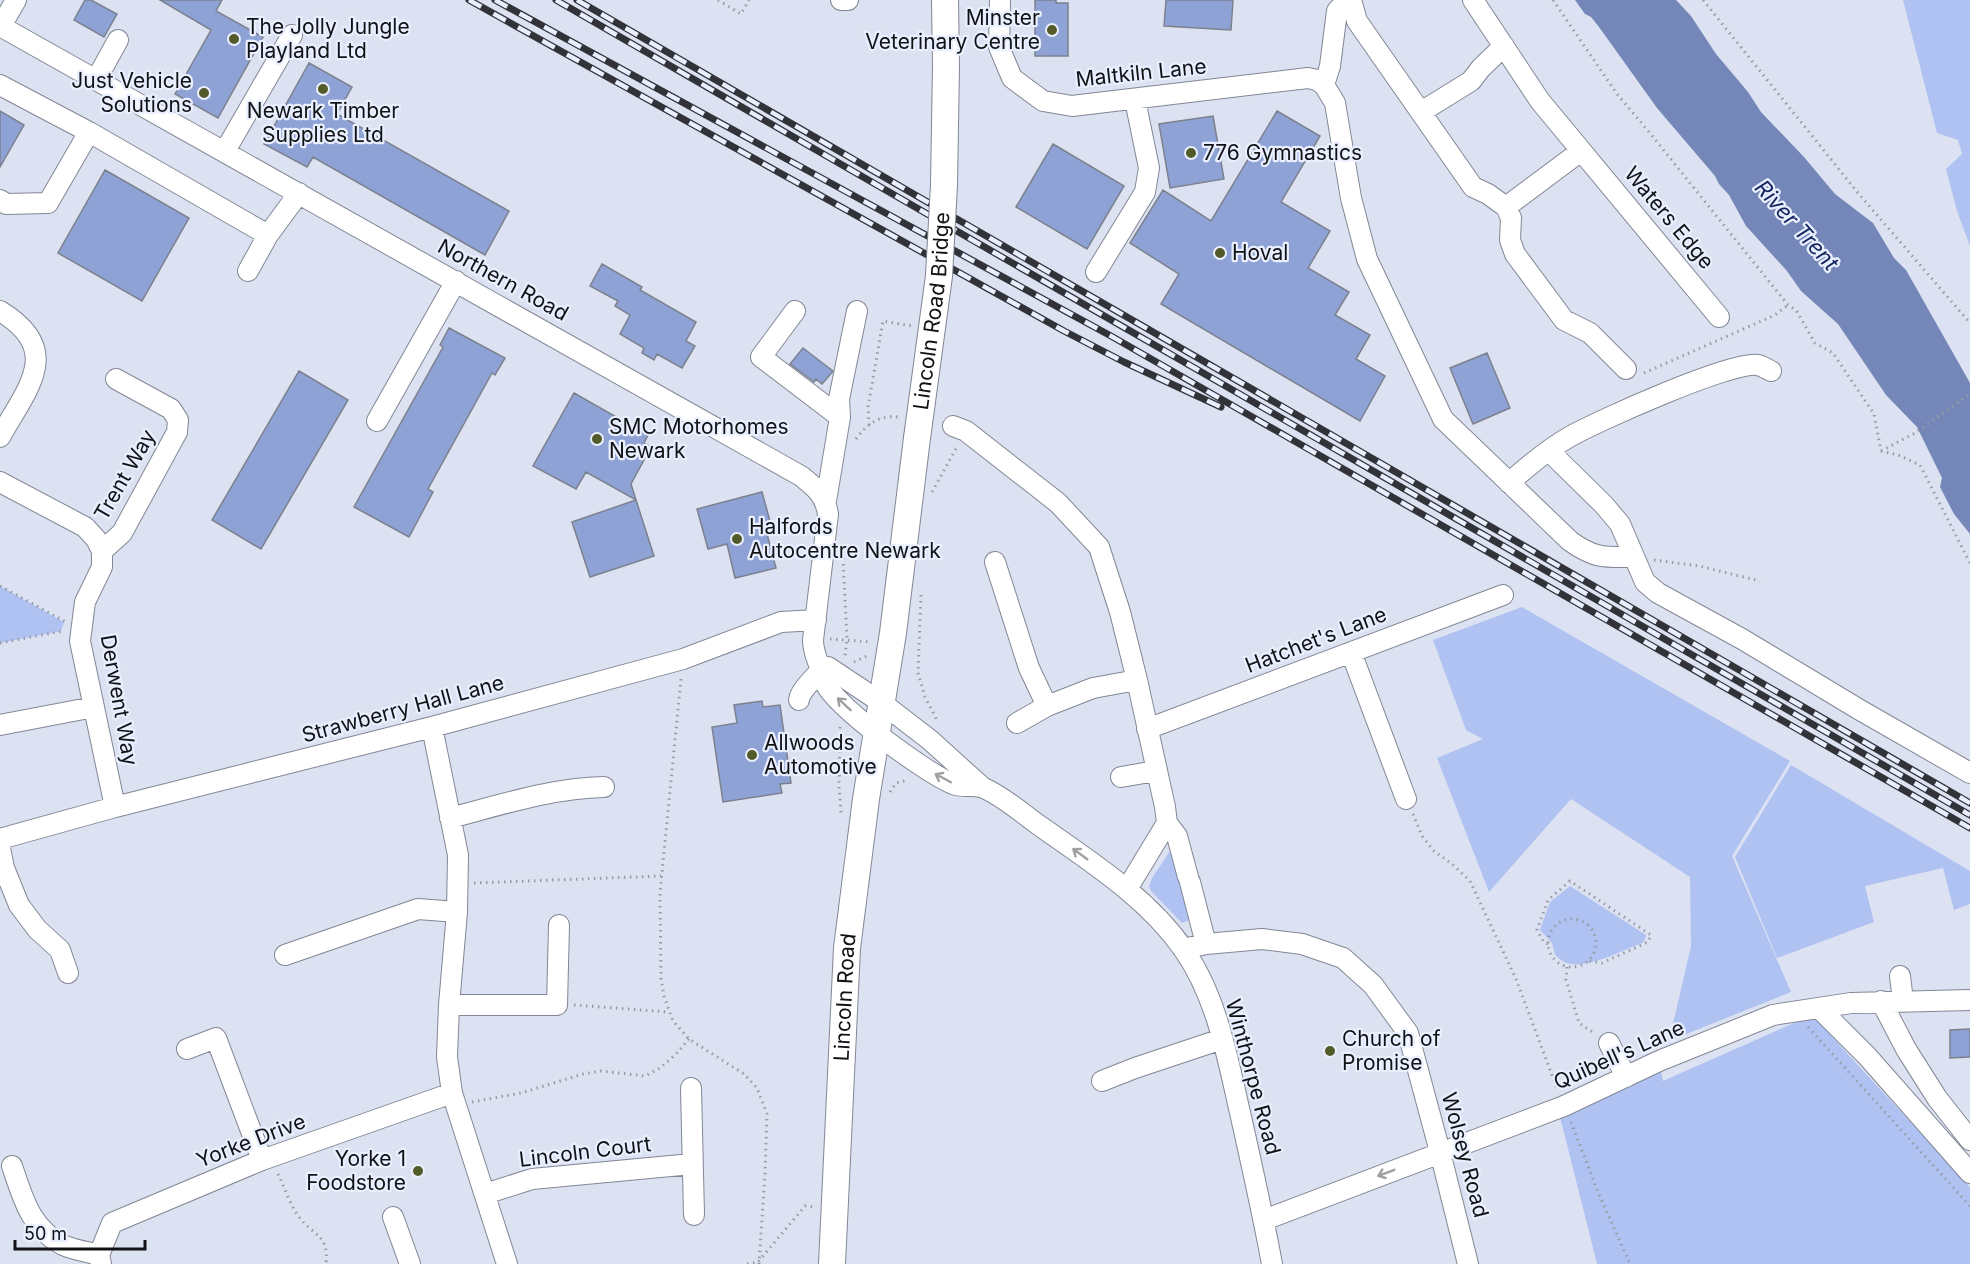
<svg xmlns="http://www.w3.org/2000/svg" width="1970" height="1264" font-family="Inter,sans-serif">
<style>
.green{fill:#afc2f2}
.water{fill:#7487b8}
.building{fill:#8ea2d5;stroke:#7c818e;stroke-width:1.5}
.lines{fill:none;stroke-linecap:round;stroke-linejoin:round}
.minor-casing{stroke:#828795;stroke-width:22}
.major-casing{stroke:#828795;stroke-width:28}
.path{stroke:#969ba6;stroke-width:3;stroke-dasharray:1.5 4.5;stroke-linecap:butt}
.minor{stroke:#fff;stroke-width:20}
.major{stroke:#fff;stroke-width:26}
.rail-casing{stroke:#313339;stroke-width:7}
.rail{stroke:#e9effe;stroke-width:4.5;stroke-dasharray:14;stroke-linecap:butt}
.major-bridge-casing{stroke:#828795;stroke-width:28;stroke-linecap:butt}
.major-bridge{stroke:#fff;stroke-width:26}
.oneway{stroke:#9fa0a2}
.poi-dot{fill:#535b2a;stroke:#e9effe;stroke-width:2}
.labels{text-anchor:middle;stroke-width:4.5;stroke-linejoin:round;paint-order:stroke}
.poi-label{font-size:21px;fill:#101216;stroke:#e9effe;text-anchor:start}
.street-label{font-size:21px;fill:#101216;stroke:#e9effe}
.water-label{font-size:22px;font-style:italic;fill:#14245f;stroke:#e9effe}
</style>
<rect width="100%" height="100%" fill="#dce2f1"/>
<path class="green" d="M1903 0H1970V246L1957 211 1946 169 1962 154 1958 140 1937 133Z
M0 586 64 622 61 631 0 643Z
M1522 607 1790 761 1732 856 1791 992 1669 1041 1691 946 1690 877 1571 799 1489 892 1437 758 1483 739 1466 730 1433 640Z
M1791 765 1970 871V904L1954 910 1943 868 1865 886 1874 922 1777 958 1735 857Z
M1172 848 1192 919 1182 923 1151 891 1149 886 1152 878Z
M1570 886 1646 935 1644 942C1626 949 1586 970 1567 963 1563 962 1559 958 1555 955L1552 943 1540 930 1550 902Z
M1812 1015 1970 1187V1264H1597L1558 1109 1659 1061 1663 1081Z"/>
<path class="water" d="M1575 0H1676L1691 16 1716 54 1748 92 1761 112 1804 157 1835 194 1873 223 1894 258 1906 270 1970 383V534L1954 514 1940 487 1942 478 1917 427 1886 395 1838 324 1801 291 1787 271 1746 226 1729 195 1719 184 1715 176 1657 108 1599 27 1591 17 1585 14Z"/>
<path class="building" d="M85 0H91L117 14 104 37 74 20Z
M160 0H222L216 11 263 37 218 118 175 94 211 30Z
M1035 0H1056V3H1068V56H1035Z
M1166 0H1233L1231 30 1164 26Z
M309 63 352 87 337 114 509 211 485 255 313 157 307 167 264 144Z
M0 111 24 125 0 167Z
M1277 111 1320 136 1281 202 1330 231 1308 268 1349 292 1335 315 1370 335 1356 359 1385 376 1360 421 1161 304 1179 274 1130 243 1163 190 1211 221Z
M1213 116 1224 179 1170 188 1159 124Z
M1053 144 1124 186 1087 249 1016 207Z
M105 170 189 218 142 301 58 253Z
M602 264 642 287 640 290 696 322 686 341 695 346 682 368 657 354 654 360 642 353 644 348 620 334 630 315 615 306 618 301 590 286Z
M449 328 505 358 495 375 492 373 428 489 433 492 409 537 354 507 443 347 440 345Z
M803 348 833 371 822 384 816 379 814 382 790 364Z
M1487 353 1510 408 1473 424 1450 368Z
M299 371 348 400 261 549 212 520Z
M574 393 648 435 644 443 651 447 631 484 636 500 586 472 576 489 533 466Z
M762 492 773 532 767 534 776 568 735 578 727 544 708 549 697 509Z
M636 500 654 556 590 577 572 522Z
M762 701 763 707 780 705 791 783 780 784 782 793 723 802 712 727 737 723 734 705Z
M1970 1029V1057L1950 1058V1030Z"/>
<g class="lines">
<defs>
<path id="minor" d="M841 0H848
M1000 0 999 47 1012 78 1043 101 1072 106 1097 103 1308 78 1317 80 1324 85 1335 103 1351 198 1367 259 1443 419 1570 541C1595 559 1605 557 1634 557
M1351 0 1357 21 1473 187 1488 194 1506 207 1511 218 1510 240 1515 254 1564 320 1590 333 1626 369
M1473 0 1540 101 1719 317
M0 26 801 476C816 488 825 495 828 514L813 640C813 652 817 659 821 670 823 674 823 679 825 683 837 708 926 773 953 784 962 788 974 784 984 788 1004 797 1023 814 1040 826 1091 862 1148 898 1184 950 1218 999 1228 1061 1241 1117 1252 1166 1263 1215 1272 1264
M1 26 16 0
M96 80 118 40
M0 85 89 132 268 235 299 193
M1324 85 1330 66 1337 11 1347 0
M1421 112 1471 81 1481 68 1504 46
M225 151 292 35
M0 200 6 204 48 203 89 132
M1506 207 1581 151
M248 271 268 235
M1096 272 1145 192 1149 168 1135 100
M0 311C64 350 28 387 0 437
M795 311 761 357 840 417 839 399 857 311
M377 421 456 281
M953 426 966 431 1058 503 1099 547 1120 612 1137 680 1165 807 1167 823 1177 836 1188 877
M1549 451 1604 505 1620 524 1645 582 1658 593 1742 639 1860 710 1970 773
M0 482 85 527 96 539 102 551V567L85 602 80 641 115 807
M1509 483C1529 465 1548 449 1571 436 1598 421 1733 360 1758 365 1762 366 1767 369 1771 371
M826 501 840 417
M102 551 122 533 177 432 178 420 171 409 116 379
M995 562 1029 668 1047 706 1093 688 1137 680
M1351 652 1406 799
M821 669 828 667 882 703 930 740 982 787
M799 700C800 690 815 678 821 669
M1017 723 1047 706
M0 725 94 707
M432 727 458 855 457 912 449 1005 447 1057 452 1093 507 1264
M1147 729 1503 595
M1121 777 1156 771
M450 818C500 805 552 788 604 787
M0 839 115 807 432 727 683 659 781 622 816 620
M0 848 4 868 19 905 37 929 60 950 68 973
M1190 882 1206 944
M1127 889 1167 823
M1183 949 1206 944 1262 939 1302 944 1343 958 1373 985 1408 1033 1440 1152 1468 1264
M285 955 418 909 457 912
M1900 976 1903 1001
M1881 1001 1906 1049 1937 1098 1970 1140
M449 1005H557L559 925
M1819 1008 1867 1056 1970 1173
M1609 1043 1626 1077
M187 1049 216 1038 262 1160
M1102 1081 1135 1068 1222 1039
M691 1088 694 1215
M12 1166C23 1198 30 1228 63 1245 74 1250 88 1252 99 1255
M485 1194 532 1179 692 1164
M393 1217 410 1264
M1264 1220 1564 1106 1659 1061 1773 1015 1851 1003 1970 1000
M101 1264 99 1255 112 1223 262 1160 452 1093"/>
<g id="major">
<path d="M944 185 946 66 945 0"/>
<path id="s1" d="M832 1264 847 948 866 799 893 633 917 438"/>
</g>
</defs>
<use href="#minor" class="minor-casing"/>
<use href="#major" class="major-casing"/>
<path class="path" d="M718 0 741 14 749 0
M1553 0 1617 94 1649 132 1788 305 1796 310 1815 343 1833 353 1874 414 1881 451
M1703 0 1858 193 1970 323
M1644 373 1775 315 1788 305
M869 425 868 407 883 321 913 326
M856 439C867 424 879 415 898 417
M1881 451 1898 455 1920 465 1970 563
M1881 451 1915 433 1970 394
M932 492 958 445
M843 558 847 639 845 656
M1654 560 1699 566 1760 581
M0 586 66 622
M921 595 918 673 925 697 938 722
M830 639 871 642
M0 643 63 631
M854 662 867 656
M681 679 660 893 661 978 664 996 673 1021 689 1039 744 1074 757 1088 767 1114 765 1174 759 1264
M840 727 839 786 841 813
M890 792 896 783 908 780
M1413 814 1422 836 1434 851 1452 864 1470 881 1516 979 1558 1091
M474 883 661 876
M1548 943a24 24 0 1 1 48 0a24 24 0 1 1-48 0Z
M1548 944 1544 942 1537 930 1548 900 1570 881 1651 935 1648 942 1602 963 1589 961
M1567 967 1566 980 1579 1023 1594 1033
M574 1005 668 1012
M1808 1027 1970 1206
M472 1102 521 1093 583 1074 601 1071 645 1076 660 1068 676 1054 689 1039
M1571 1122 1598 1192 1630 1264
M278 1174C285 1188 290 1205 299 1217 313 1236 329 1234 326 1264
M747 1264 758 1262 805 1206 815 1207"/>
<use href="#minor" class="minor"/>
<use href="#major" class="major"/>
<defs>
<path id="rail" d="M469 0 1064 331 1124 362 1221 407
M495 0 1111 336 1970 828
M556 0 1970 815
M577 0 1970 803"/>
</defs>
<use href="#rail" class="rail-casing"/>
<use href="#rail" class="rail"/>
<defs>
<g id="major-bridge">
<path id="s2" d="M917 438 939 276 944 185"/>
</g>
</defs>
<use href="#major-bridge" class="major-bridge-casing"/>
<use href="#major-bridge" class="major-bridge"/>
</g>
<defs><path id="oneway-shaft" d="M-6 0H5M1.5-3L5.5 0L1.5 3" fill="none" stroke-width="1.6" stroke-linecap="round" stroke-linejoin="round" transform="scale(1.5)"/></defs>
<g class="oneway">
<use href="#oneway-shaft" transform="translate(844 704) rotate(-137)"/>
<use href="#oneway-shaft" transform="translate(943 778) rotate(-152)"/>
<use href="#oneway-shaft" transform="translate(1080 854) rotate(-144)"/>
<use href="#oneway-shaft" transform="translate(1386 1173) rotate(159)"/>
</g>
<g class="poi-dot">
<circle cx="1052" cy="30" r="6"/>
<circle cx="234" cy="39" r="6"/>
<circle cx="323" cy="89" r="6"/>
<circle cx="204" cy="93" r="6"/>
<circle cx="1191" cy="153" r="6"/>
<circle cx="1220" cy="253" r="6"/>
<circle cx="597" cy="439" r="6"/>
<circle cx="737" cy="539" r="6"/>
<circle cx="752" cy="755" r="6"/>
<circle cx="1330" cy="1051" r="6"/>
<circle cx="418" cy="1171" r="6"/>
</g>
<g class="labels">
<g class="poi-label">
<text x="1040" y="25" text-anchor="end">Minster<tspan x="1040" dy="24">Veterinary Centre</tspan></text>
<text x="246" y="34">The Jolly Jungle<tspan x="246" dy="24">Playland Ltd</tspan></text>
<text x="192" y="88" text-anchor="end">Just Vehicle<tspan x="192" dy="24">Solutions</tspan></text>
<text x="323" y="118" text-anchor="middle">Newark Timber<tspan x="323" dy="24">Supplies Ltd</tspan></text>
<text x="1203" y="160">776 Gymnastics</text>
<text x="1232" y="260">Hoval</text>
<text x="609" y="434">SMC Motorhomes<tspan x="609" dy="24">Newark</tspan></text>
<text x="749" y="534">Halfords<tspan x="749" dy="24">Autocentre Newark</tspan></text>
<text x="764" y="750">Allwoods<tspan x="764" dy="24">Automotive</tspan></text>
<text x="1342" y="1046">Church of<tspan x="1342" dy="24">Promise</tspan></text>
<text x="406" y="1166" text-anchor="end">Yorke 1<tspan x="406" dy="24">Foodstore</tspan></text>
</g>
<g class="street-label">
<text transform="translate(1141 73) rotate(-6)" y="7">Maltkiln Lane</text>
<text transform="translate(1669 218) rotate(50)" y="7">Waters Edge</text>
<text transform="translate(503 280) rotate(29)" y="7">Northern Road</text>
<text dy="7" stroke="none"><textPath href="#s2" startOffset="128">Lincoln Road Bridge</textPath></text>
<text transform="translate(125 475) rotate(-60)" y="7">Trent Way</text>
<text transform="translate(1316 640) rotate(-21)" y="7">Hatchet's Lane</text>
<text transform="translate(119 700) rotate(80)" y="7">Derwent Way</text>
<text transform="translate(403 709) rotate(-15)" y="7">Strawberry Hall Lane</text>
<text dy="7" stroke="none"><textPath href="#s1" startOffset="267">Lincoln Road</textPath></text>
<text transform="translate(1619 1055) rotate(-24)" y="7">Quibell's Lane</text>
<text transform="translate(1253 1077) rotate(75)" y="7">Winthorpe Road</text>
<text transform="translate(251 1141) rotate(-21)" y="7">Yorke Drive</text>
<text transform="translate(585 1152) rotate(-7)" y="7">Lincoln Court</text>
<text transform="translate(1465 1155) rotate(75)" y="7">Wolsey Road</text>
</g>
<g class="water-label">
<text transform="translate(1797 225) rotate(48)" y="8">River Trent</text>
</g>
</g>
<path d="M15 1240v9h130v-9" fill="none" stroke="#101216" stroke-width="3"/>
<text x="24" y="1240" font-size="18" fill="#101216" stroke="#e9effe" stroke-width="4.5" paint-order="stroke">50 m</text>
</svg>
